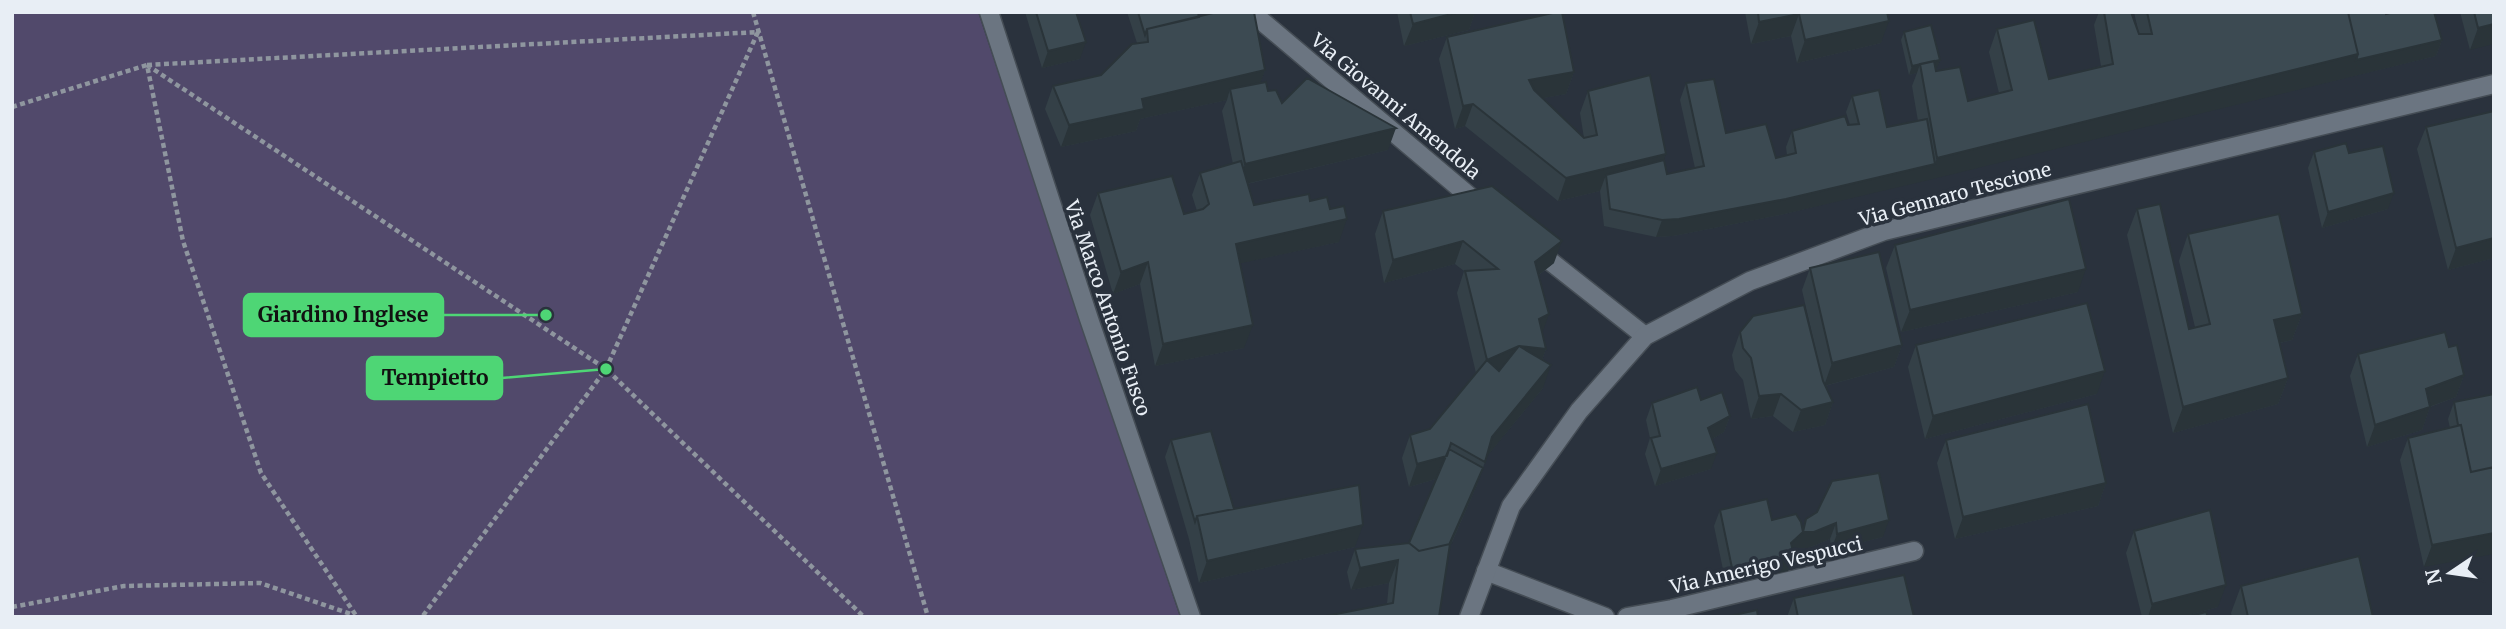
<svg xmlns="http://www.w3.org/2000/svg" width="2506" height="629" font-family="Merriweather,serif">
<style>
.green{fill:#51496b}
.lines{fill:none;stroke-linecap:round;stroke-linejoin:round}
.minor-casing{stroke:#454d55;stroke-width:21}
.tertiary-casing{stroke:#454d55;stroke-width:21}
.path{stroke:#8f969f;stroke-width:4.5;stroke-dasharray:5 3.5;stroke-linecap:butt}
.minor{stroke:#6b7581;stroke-width:18}
.tertiary{stroke:#6b7581;stroke-width:18}
.wall{fill:#344047}
.shaded-wall{fill:#2a3439}
.building{fill:#3c4a52;stroke:#2a3439;stroke-width:2;fill-rule:evenodd}
.labels{text-anchor:middle;stroke-width:7;stroke-linejoin:round;paint-order:stroke}
.street-label{font-size:19px;fill:#e8eef5;stroke:#2a323d}
.leader{fill:none;stroke:#4ed675;stroke-width:2.5}
.callout-dot{fill:#4ed675;stroke:#2a323d;stroke-width:2.5}
.callout{fill:#4ed675;stroke:#4ed675;stroke-width:2.5}
.callout-label{font-size:21px;text-anchor:middle;font-weight:bold;fill:#111}
</style>
<rect width="100%" height="100%" fill="#2a323d"/>
<path class="green" d="M19 12H978L1180 617H12V14Z"/>
<g class="lines">
<defs>
<path id="minor" d="M989 12 1089 319 1191 617
M1251 12 1481 206
M1536 250 1645 336
M1486 571 1605 617
M1627 617 1672 609 1914 551"/>
<path id="tertiary" d="M1469 617 1511 506 1579 411 1645 336 1750 281 1884 231 2494 84"/>
</defs>
<use href="#minor" class="minor-casing"/>
<use href="#tertiary" class="tertiary-casing"/>
<path class="path" d="M753 12 928 617
M147 65 758 32 606 369 422 617
M147 65 606 369 864 617
M12 107 147 65 183 241 261 473 357 617
M12 607 124 586 260 583 354 615"/>
<use href="#minor" class="minor"/>
<use href="#tertiary" class="tertiary"/>
</g>
<path class="wall" d="M1025 12H1076L1080 59 1042 68Z
M1127 12H1198L1199 17 1265 70 1260 83 1268 91 1282 103 1388 150 1247 184 1254 205 1310 201 1339 242 1240 263 1244 348 1155 366 1140 284 1113 294 1090 215 1098 193 1184 214 1197 211 1192 195 1200 173 1233 164 1222 111 1227 100 1140 119 1136 131 1061 147 1045 109 1053 86 1101 75 1137 43Z
M1397 12H1475L1469 30 1404 46Z
M1745 12H1887L1881 43 1797 63 1791 36 1751 44Z
M2099 12H2131L2139 34 2134 12H2385L2386 14 2442 40 2436 56 1780 215 1673 236 1656 237 1604 226 1600 191 1558 201 1465 126 1455 129 1439 59 1447 37 1574 72 1566 94 1543 98 1584 138 1580 113 1588 91 1664 160 1667 174 1695 168 1680 100 1686 83 1726 133 1776 158 1787 155 1786 147 1792 131 1850 125 1846 112 1852 96 1887 127 1918 121 1912 86 1917 73 1909 75 1901 40 1904 32 1940 60 1936 69V71L1968 101 1999 93 1989 52 1997 29 2049 79 2101 66 2094 25Z
M2460 12H2494L2470 50Z
M2426 127 2494 258 2448 270 2417 149Z
M2314 152 2349 153 2388 209 2322 228 2308 168Z
M2137 209 2189 329 2195 327 2179 261 2188 234 2302 314 2292 340 2280 343 2288 378 2278 404 2173 433 2127 235Z
M1383 211 1554 263 1539 275 1542 332 1546 349 1542 360 1543 388 1487 456 1477 485 1449 549 1439 617 1387 604 1389 583 1351 590 1347 572 1355 549 1409 543 1436 479 1409 487 1402 458 1410 435 1430 429 1476 373 1457 293 1464 271 1455 264 1384 283 1375 234Z
M1895 245 2078 292 1901 332 1886 268Z
M1810 268 1902 345 1894 367 1825 386 1833 402 1825 425 1793 432 1773 416 1751 419 1743 380 1735 370 1732 355 1740 332 1822 377 1802 290Z
M1916 345 2097 394 1925 439 1908 367Z
M2449 347 2464 375 2456 397 2430 407 2422 430 2367 447 2350 376 2358 354Z
M2494 394 2424 567 2400 460 2408 438 2450 428 2448 419 2454 402Z
M1701 400 1730 416 1724 432 1712 439 1711 469 1655 486 1645 454 1650 438 1646 420 1652 403Z
M1171 440 1234 509 1355 547 1199 583 1189 539 1165 457Z
M1946 440 2106 483 2098 506 1955 539 1937 463Z
M1720 510 1772 520 1803 529 1806 519 1817 512 1883 537 1831 550 1830 539 1808 548H1797L1793 552 1788 571 1726 584 1714 526Z
M2134 531 2218 607 2182 617H2142L2126 553Z
M2241 586 2373 617H2232L2231 613Z
M1794 598 1914 617H1787Z"/>
<path class="shaded-wall" d="M1459 12H1475L1469 30 1404 46 1413 24Z
M1799 14 1791 36 1751 44 1759 22Z
M1889 21 1881 43 1797 63 1805 40Z
M2494 24V44L2470 50 2478 28Z
M2442 40 2436 56 1929 180 1937 158 2358 54Z
M1086 42 1080 59 1042 68 1048 51Z
M1940 60 1937 68 1921 72 1920 64Z
M1920 64 1917 73 1909 75 1912 66Z
M1265 70 1257 93 1230 89 1227 100 1140 119 1136 131 1061 147 1069 125 1142 99Z
M1574 72 1566 94 1521 102 1529 80Z
M1473 104 1465 126 1455 129 1463 106Z
M1396 128 1388 150 1237 186 1245 164Z
M1666 154 1658 177 1606 175 1600 191 1558 201 1566 178Z
M1935 164 1929 180 1780 215 1673 236 1656 237 1662 220Z
M2394 193 2388 209 2322 228 2328 212Z
M1347 219 1339 242 1228 266 1236 244Z
M2494 238V258L2448 270 2456 248Z
M1463 241 1455 264 1384 283 1393 260Z
M1562 241 1554 263 1527 284 1535 262Z
M1148 262 1140 284 1113 294 1121 272Z
M2086 269 2078 292 1901 332 1910 310Z
M1549 314 1541 337 1539 319Z
M2302 314 2292 340 2265 346 2274 320Z
M1253 325 1244 348 1155 366 1163 344Z
M1902 345 1894 367 1824 386 1832 363Z
M1519 346 1546 349 1538 371Z
M1519 346 1511 368 1478 383 1487 360Z
M1551 365 1543 388 1484 460 1492 437Z
M2105 371 2097 394 1925 439 1933 416Z
M2464 375 2456 397 2418 411 2426 389Z
M2288 378 2278 404 2173 433 2183 407Z
M1781 394 1773 416 1751 419 1759 396Z
M1833 402 1825 425 1793 432 1801 410Z
M2430 407 2422 430 2367 447 2375 425Z
M1730 416 1724 432 1702 445 1708 428Z
M1717 453 1711 469 1655 486 1661 469Z
M1447 456 1439 478 1409 487 1417 464Z
M1483 468 1477 485 1441 566 1411 573Z
M2106 483 2098 506 1955 539 1963 517Z
M1889 520 1883 537 1831 550 1837 534Z
M1836 523 1830 539 1808 548H1797L1803 532Z
M1363 525 1355 547 1199 583 1207 561Z
M1803 532 1797 548 1789 556 1794 555 1788 571 1726 584 1732 568 1791 543Z
M2494 533V554L2424 567 2432 545Z
M1398 560 1389 583 1351 590 1360 568Z
M2226 585 2218 607 2182 617H2148L2152 604Z"/>
<path class="building" d="M1036 12H1076L1086 42 1048 51Z
M1138 12H1198L1199 17 1147 29 1145 35Z
M1217 12H1254L1265 70 1142 99 1144 109 1069 125 1053 86 1101 75 1132 44 1148 42 1147 29Z
M1410 12H1459L1413 24Z
M1557 12H1562L1574 72 1529 80 1534 90 1584 138 1597 135 1588 91 1650 75 1666 154 1566 178 1473 104 1463 106 1447 37Z
M1758 12H1887L1889 21 1805 40 1799 14 1759 22Z
M2104 12H2131L2139 34H2152L2147 12H2348L2358 54 1937 158 1920 64 1934 61 1936 71 1960 67 1968 101 2012 90 1997 29 2034 20 2049 79 2113 64Z
M2348 12H2385L2386 14 2394 12H2434L2442 40 2356 60 2358 54Z
M2474 12H2494V24L2478 28Z
M1931 25 1940 60 1912 66 1904 32Z
M1307 78 1396 128 1245 164 1230 89 1266 82 1268 91 1276 90 1282 103Z
M1714 79 1726 133 1766 124 1776 158 1796 153 1792 131 1845 116 1848 125 1859 124 1852 96 1879 90 1887 127 1927 119 1935 164 1786 199 1679 219 1662 220 1610 209 1606 175 1664 160 1667 174 1704 166 1686 83Z
M2494 111V238L2456 248 2426 127Z
M2346 143 2349 153 2383 146 2394 193 2328 212 2314 152Z
M1241 161 1254 205 1309 194 1310 201 1327 197 1330 209 1344 206 1347 219 1236 244 1253 325 1163 344 1148 262 1121 272 1098 193 1172 176 1184 214 1203 209 1209 204 1200 173Z
M1492 186 1562 241 1535 262 1549 314 1539 319 1546 349 1519 346 1551 365 1492 437 1485 462 1451 443 1447 456 1417 464 1410 435 1430 429 1487 360 1465 271 1498 269 1463 241 1393 260 1383 211ZM1519 346 1499 371 1487 360Z
M2069 199 2086 269 1910 310 1895 245Z
M2160 204 2189 329 2210 324 2188 234 2279 214 2302 314 2274 320 2288 378 2183 407 2137 209Z
M1879 252 1902 345 1832 363 1810 268Z
M2087 303 2105 371 1933 416 1916 345Z
M1804 305 1823 381 1833 402 1801 410 1781 394 1759 396 1751 358 1743 348 1740 332 1753 316Z
M2445 332 2449 347 2457 345 2464 375 2426 389 2430 407 2375 425 2358 354Z
M1697 387 1701 400 1722 392 1730 416 1708 428 1717 453 1661 469 1651 438 1660 436 1652 403Z
M2494 394V467L2471 472 2461 425H2458L2454 402Z
M2088 404 2106 483 1963 517 1946 440Z
M2461 425 2471 472 2494 467V533L2432 545 2408 438Z
M1211 431 1234 509 1197 516 1195 522 1171 440Z
M1449 449 1483 468 1449 545 1450 544 1419 551 1409 543Z
M1879 473 1889 520 1837 534 1836 523 1814 532H1803L1806 519 1817 512 1832 481Z
M1359 485 1363 525 1207 561 1197 516Z
M1767 499 1772 520 1796 514 1801 522 1803 532 1791 543 1794 555 1732 568 1720 510Z
M2210 510 2226 585 2152 604 2134 531Z
M1409 543 1419 551 1450 544 1439 617H1321L1393 603 1398 560 1360 568 1355 549Z
M2359 556 2373 617H2248L2241 586Z
M1904 575 1914 617H1798L1794 598Z
M1757 610 1758 617H1725Z
M2206 612 2208 617H2187Z"/>
<g class="labels">
<g class="street-label">
<text transform="translate(1396 106) rotate(40)" y="7">Via Giovanni Amendola</text>
<text transform="translate(1955 194) rotate(-15)" y="7">Via Gennaro Tescione</text>
<text transform="translate(1108 308) rotate(71)" y="7">Via Marco Antonio Fusco</text>
<text transform="translate(1766 565) rotate(-13)" y="7">Via Amerigo Vespucci</text>
</g>
</g>
<path class="leader" d="M546 315L443 315M606 369L502 378"/>
<g class="callout-dot">
<circle cx="546" cy="315" r="7"/>
<circle cx="606" cy="369" r="7"/>
</g>
<g class="callout">
<rect x="244" y="294" width="199" height="42" rx="7"/>
<rect x="367" y="357" width="135" height="42" rx="7"/>
</g>
<g class="callout-label">
<text x="343" y="322">Giardino Inglese</text>
<text x="435" y="385">Tempietto</text>
</g>
<rect width="2506" height="629" fill="none" stroke="#e8eef5" stroke-width="28"/>
<g transform="translate(2450 573) rotate(257)" stroke="#2a323d" stroke-width="5" paint-order="stroke">
<path d="M0-5L12 26L0 18L-12 26Z" fill="#e8eef5"/>
<text y="-10" font-size="19" font-weight="bold" text-anchor="middle" fill="#e8eef5">N</text>
</g>
</svg>
